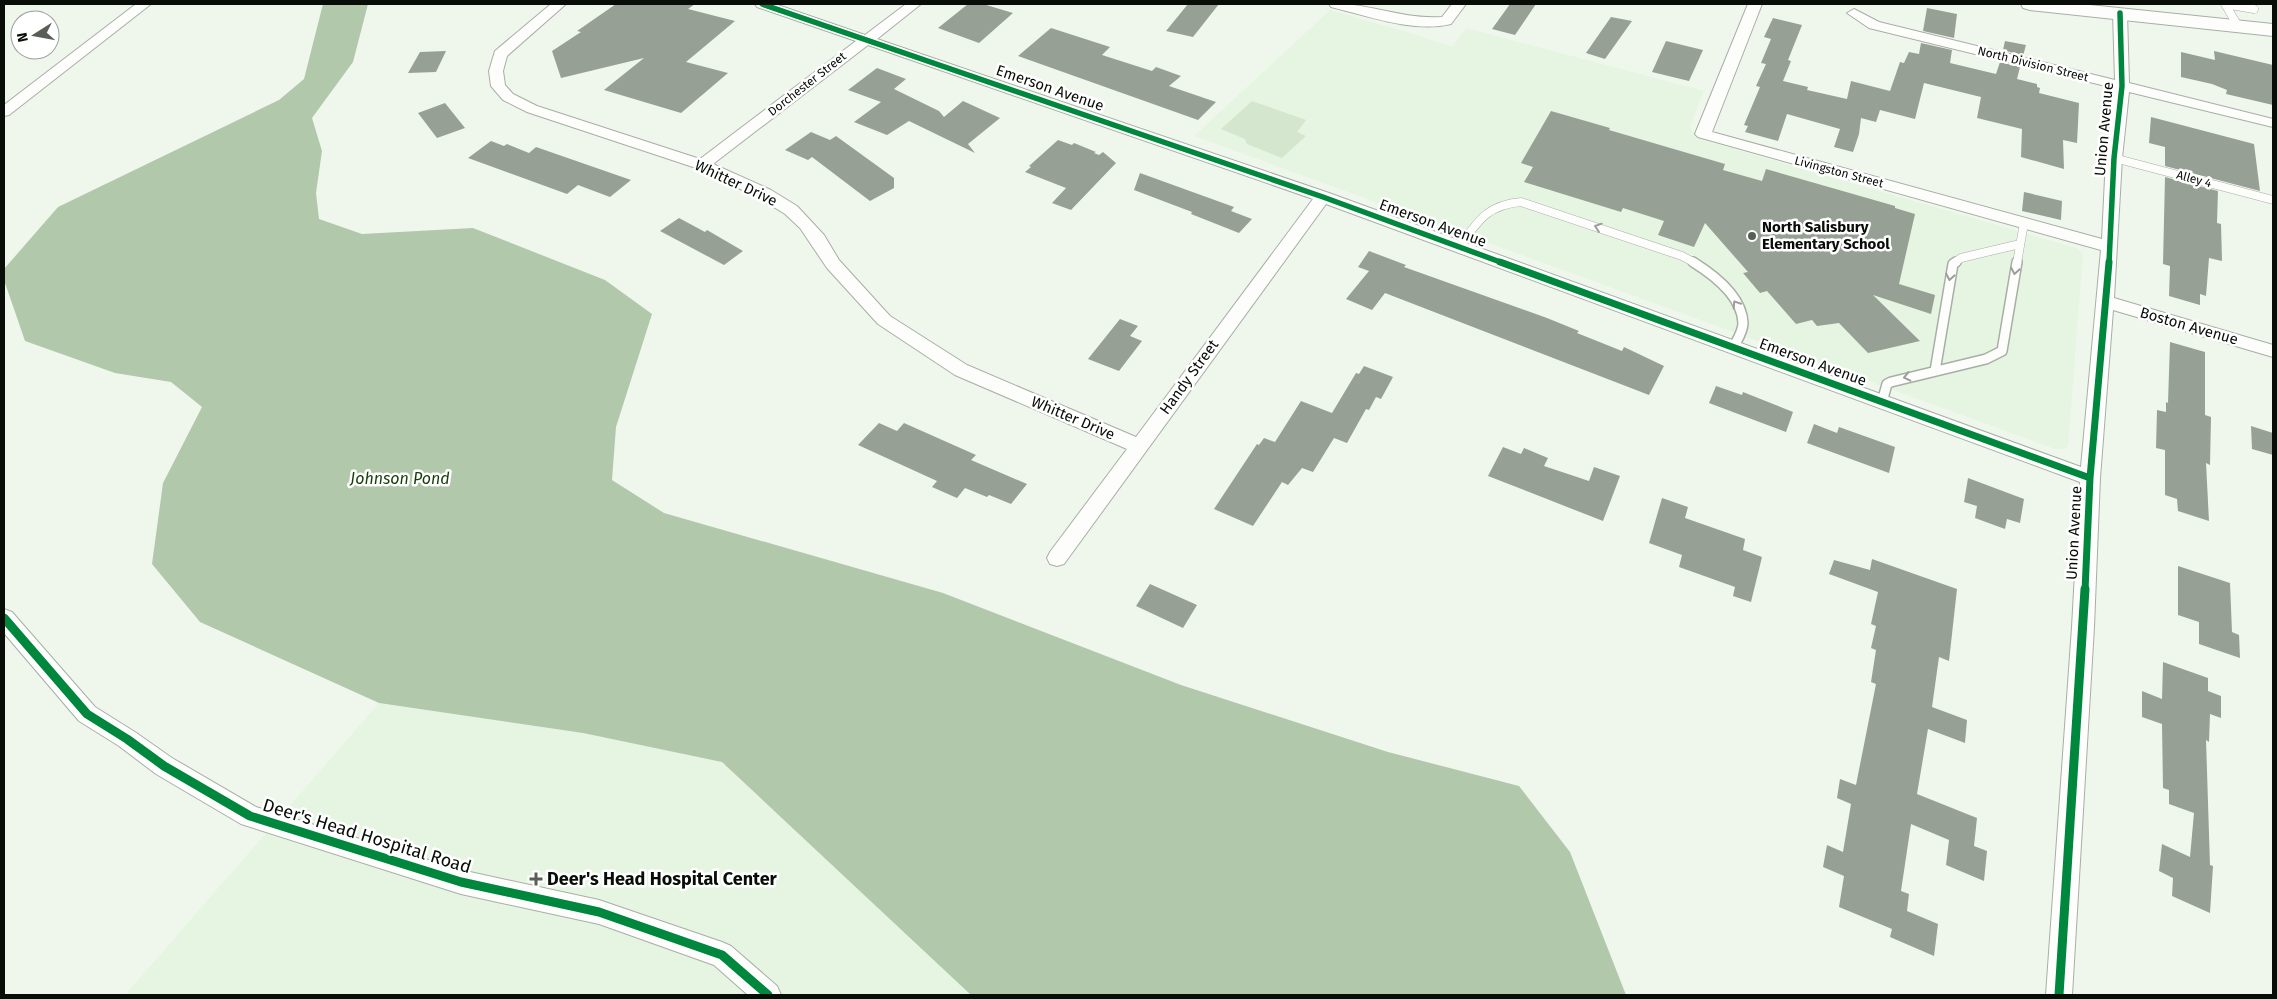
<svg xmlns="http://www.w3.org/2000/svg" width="2277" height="999" font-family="'Fira Sans',sans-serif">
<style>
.built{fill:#e6f5e2}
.green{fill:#d4e6ce}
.water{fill:#b1c8ab}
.building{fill:#97a095}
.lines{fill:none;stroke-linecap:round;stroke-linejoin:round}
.lane-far1-casing{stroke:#a8aea6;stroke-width:9}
.lane-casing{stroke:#a8aea6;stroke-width:12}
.street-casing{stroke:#a8aea6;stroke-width:2}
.primary-casing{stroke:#a8aea6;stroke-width:2}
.lane-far1{stroke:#fdfefc;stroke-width:8}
.lane{stroke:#fdfefc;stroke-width:9}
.street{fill:#fdfefc;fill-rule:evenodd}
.primary{fill:#fdfefc;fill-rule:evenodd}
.cycleway-far2-casing{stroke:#fff;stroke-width:8}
.cycleway-far1-casing{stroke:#fff;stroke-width:10}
.cycleway-casing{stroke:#fff;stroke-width:12}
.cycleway-far2{stroke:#00873e;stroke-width:5.5}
.cycleway-far1{stroke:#00873e;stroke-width:7}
.cycleway{stroke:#00873e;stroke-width:9}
.oneway{stroke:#9b9e9a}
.poi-dot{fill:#595f57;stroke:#fff;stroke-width:2}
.labels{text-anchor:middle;stroke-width:5;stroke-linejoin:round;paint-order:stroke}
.far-street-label{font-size:12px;fill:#080d07;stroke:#fff}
.street-label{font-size:15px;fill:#080d07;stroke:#fff}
.poi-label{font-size:15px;font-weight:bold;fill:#080d07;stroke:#fff;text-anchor:start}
.water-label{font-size:16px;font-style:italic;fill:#163c07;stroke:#fff}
.near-street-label{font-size:18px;fill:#080d07;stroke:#fff}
.near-poi-label{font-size:18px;font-weight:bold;fill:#080d07;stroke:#fff;text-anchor:start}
</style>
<rect width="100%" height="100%" fill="#eff7ec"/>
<path class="built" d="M1330 10 1414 34 1452 47 1466 28 1704 91 1690 126 1692 131 1704 140 2076 248 2083 254 2068 446 2063 449H2055L1194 136Z
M379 703 583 733 722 762 971 995H125Z"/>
<path class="green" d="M1252 101 1306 120 1297 132 1306 136 1282 158 1247 144 1245 139 1221 129Z"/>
<path class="water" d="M323 4H368L353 62 312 118 322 151 316 193 319 219 362 234 473 228 605 280 652 314 616 427 612 480 664 513 943 593 1181 685 1388 752 1519 786 1570 852 1626 995H971L722 762 583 733 379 703 200 622 152 564 163 483 202 407 171 382 115 373 25 341 4 280V269L58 207 279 100 304 79Z"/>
<path class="building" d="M616 4H695L688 9 735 21 686 62 728 73 681 113 604 90 644 58 561 78 552 51 581 32 577 31Z
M968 4H983L1013 13 979 43 938 28Z
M1188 4H1219L1193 37 1166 31Z
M1510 4H1536L1515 35 1492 29Z
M1927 8 1957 14 1954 38 1923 31Z
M1611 17 1632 21 1605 59 1586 53Z
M1773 18 1802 25 1788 60 1791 61 1783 81 1808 87 1807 90 1847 99 1851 81 1890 91 1900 62 1904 63 1909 52 1919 54 1921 43 1952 50 1950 63 1996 74 2000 62 2020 67 2017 79 2037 84V87L2040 88 2039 93 2079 103 2077 143 2063 140 2064 169 2021 157 2022 129 1977 118 1981 97 1924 83 1915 119 1880 110 1876 122 1861 118 1859 134 1853 152 1834 147 1840 129 1787 114 1778 141 1745 132 1748 126 1744 125 1760 87 1756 86 1766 64 1761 63 1771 39 1764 37Z
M1051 28 1110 47 1102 55 1152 71 1156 67 1181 76 1169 86 1216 102 1198 120 1018 56Z
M1666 41 1703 50 1689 81 1652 72Z
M2005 41 2026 45 2023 56 2003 50Z
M446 51 436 72 408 73 420 52Z
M2214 51 2273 65V105L2226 94 2227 90 2212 84 2181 77V52L2215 60Z
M877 68 906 79 894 89 939 111 944 117 963 101 1000 118 968 144 975 153 909 121 887 135 854 122 881 102 848 90Z
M445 103 465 128 437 138 418 113Z
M1551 111 1610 128 1609 130 1725 164 1723 170 1762 181 1766 169 1895 206V208L1915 214 1899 284 1935 295 1931 314 1873 295 1920 341 1868 353 1839 323 1817 326 1812 320 1796 324 1767 291 1760 293 1743 273 1748 272 1705 223 1694 247 1658 235 1664 221 1623 208 1621 212 1524 182 1533 167 1521 163Z
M2151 117 2254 144 2260 191 2165 166V147L2149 143Z
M811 132 830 140 836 136 894 178V188L870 201 812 157 808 160 785 150Z
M1058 140 1072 145 1074 143 1096 152 1094 153 1099 155 1103 152 1116 163 1071 210 1052 203 1066 188 1025 172 1031 167 1029 166Z
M491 141 504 146 507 144 529 153 536 147 631 180 610 197 578 185 567 194 468 158Z
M1140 173 1234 207 1231 211 1252 219 1239 233 1191 214 1192 212 1134 190Z
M2165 177 2218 191 2217 223 2221 224 2222 261 2209 258 2206 296 2200 294V305L2169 296 2170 266 2163 264Z
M2024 192 2062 201 2061 220 2022 211Z
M679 218 705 232 707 230 743 251 724 265 660 231Z
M1369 251 1406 265 1404 267 1547 318 1579 331 1577 333 1622 351 1624 347 1664 366 1649 395 1385 293 1372 310 1346 299 1369 271 1358 267Z
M1120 319 1138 326 1130 336 1142 341 1119 371 1088 359Z
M2170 342 2205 352V415L2211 417 2210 465 2206 463 2209 521 2178 511 2177 499 2165 495V450L2156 448 2157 410 2166 412V402L2168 403Z
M1364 366 1393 377 1381 399 1376 397 1369 410 1366 409 1347 443 1334 438 1313 472 1302 468 1288 485 1282 482 1253 526 1214 509 1257 444 1259 445 1264 438 1275 442 1301 401 1332 413 1356 373 1359 374Z
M1716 386 1742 395 1743 392 1793 412 1786 432 1709 403Z
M879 423 897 431 904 423 976 455 971 460 1027 484 1011 504 989 495 987 497 965 488 957 498 932 487 937 481 858 445Z
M1814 424 1837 433 1839 427 1895 447 1889 473 1807 443Z
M2251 426 2273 433V455L2252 449Z
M1503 447 1521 454 1524 448 1548 458 1544 466 1589 481 1594 467 1620 476 1603 521 1488 476Z
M1968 478 2024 499 2020 523 2007 519 2005 529 1975 518 1977 506 1964 502Z
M1662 498 1688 507 1685 518 1745 539 1743 550 1762 557 1751 602 1733 596 1735 587 1679 567 1682 555 1649 543Z
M1872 559 1957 589 1949 661 1939 657 1932 707 1967 720 1965 743 1928 729 1917 794 1977 818 1974 846 1987 851 1984 881 1946 865 1949 840 1911 824 1901 891 1909 894 1907 911 1938 924 1934 956 1890 937 1892 929 1839 907 1844 876 1823 867 1827 845 1843 852 1851 804 1837 798 1840 779 1856 785 1876 684 1871 682 1876 650 1871 648 1876 626 1871 624 1878 592 1829 574 1834 560 1870 570Z
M2178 566 2230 583 2232 632 2239 635 2240 658 2199 644V622L2178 615Z
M1150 584 1197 605 1183 628 1136 606Z
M2163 662 2208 678V691L2221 696V718L2210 714 2209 742 2206 740 2210 865 2213 866 2210 913 2172 896 2173 878 2159 871 2162 844 2190 857 2194 813 2169 804V790L2163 788 2162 724 2142 717V691L2162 699Z"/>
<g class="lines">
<defs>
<path id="lane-far1" d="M2238 26 2225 4 2254 9
M2114 158 2273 200
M1459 247C1478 221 1487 205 1521 202L1682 256 1695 263
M1954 263 1961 258 2020 244
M2017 263 2024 223"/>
<path id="lane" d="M1693 262C1714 275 1742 296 1743 323 1743 332 1737 340 1733 348
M1935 371 1953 264 1956 262
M1882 402 1887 384 1891 382 1986 359 2002 351 2017 262"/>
<path id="street" d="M136 4H151L9 115 4 116V105Z
M551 4H566L507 56 503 71 505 85 513 94 537 106 700 159 856 41 757 7 755 4H775L865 35 906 4H921L877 39 1329 193 2081 467 2101 250 1698 137 1695 134 1748 4H1762L1712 132 2102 239 2106 158 2114 88 1869 28 1847 13 1854 9 1879 22 2115 80 2113 13 2120 9 2125 10 2127 13 2129 83 2273 119V127L2129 92 2122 158 2114 298 2273 345V357L2113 310 2100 478 2094 627 2072 995H2046L2072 627 2080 482 1326 204 1064 564 1057 566 1050 564 1047 558 1050 552 1127 449 955 375 878 324 827 268 800 228 785 214 759 198 696 168 527 112 503 100 491 86 489 71 495 51ZM868 45 1313 199 1136 437 967 365 890 316 839 260 824 235 797 206 771 190 713 164Z
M1329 4C1367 2 1403 20 1442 17L1452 4H1466L1451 24C1413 33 1368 16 1331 7Z
M4 609 12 612 95 707 135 732 172 758 256 807 461 870 599 900 722 942 731 946 777 986 781 995H748L714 965 599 924 461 894 241 824 156 774 119 746 79 721 4 633Z"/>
<path id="primary" d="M2021 4H2080L2273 24V36L2030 10 2023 8Z"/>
</defs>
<use href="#lane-far1" class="lane-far1-casing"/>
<use href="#lane" class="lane-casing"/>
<use href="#street" class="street-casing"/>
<use href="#primary" class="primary-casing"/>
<use href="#lane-far1" class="lane-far1"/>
<use href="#lane" class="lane"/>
<use href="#street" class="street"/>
<use href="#primary" class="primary"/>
<defs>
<path id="cycleway-far2" d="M762 4 1323 197 1503 263
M2109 263 2114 158 2122 86 2120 13"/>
<path id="cycleway-far1" d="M1500 262 2090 478
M2085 591 2090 478 2109 262"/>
<path id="cycleway" d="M4 618 87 714 127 739 164 766 250 816 461 882 599 912 722 955 768 995
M2059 995 2085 589"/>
</defs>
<use href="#cycleway-far2" class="cycleway-far2-casing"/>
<use href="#cycleway-far1" class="cycleway-far1-casing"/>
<use href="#cycleway" class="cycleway-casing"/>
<use href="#cycleway-far2" class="cycleway-far2"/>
<use href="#cycleway-far1" class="cycleway-far1"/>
<use href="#cycleway" class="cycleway"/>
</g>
<defs><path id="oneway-chevron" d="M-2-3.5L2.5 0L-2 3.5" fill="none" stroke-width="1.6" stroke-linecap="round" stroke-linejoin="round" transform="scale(1.25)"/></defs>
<g class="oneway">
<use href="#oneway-chevron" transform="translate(1598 227) rotate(-161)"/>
<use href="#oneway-chevron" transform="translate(2015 271) rotate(100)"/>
<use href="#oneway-chevron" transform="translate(1950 277) rotate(100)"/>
<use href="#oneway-chevron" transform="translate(1736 304) rotate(-123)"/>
<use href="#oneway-chevron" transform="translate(1907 377) rotate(167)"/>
</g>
<g class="poi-dot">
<circle cx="1752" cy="236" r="5"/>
<path d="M533.5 871.5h5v5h5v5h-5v5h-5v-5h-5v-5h5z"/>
</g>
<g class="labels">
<g class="far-street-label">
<text transform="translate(2033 64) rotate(14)" y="4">North Division Street</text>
<text transform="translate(807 84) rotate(-38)" y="4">Dorchester Street</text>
<text transform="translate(1839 172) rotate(15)" y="4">Livingston Street</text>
<text transform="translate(2194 179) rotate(15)" y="4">Alley 4</text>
</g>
<g class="street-label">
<text transform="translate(1050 88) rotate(19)" y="5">Emerson Avenue</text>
<text transform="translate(2104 129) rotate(-85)" y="5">Union Avenue</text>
<text transform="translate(736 183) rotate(25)" y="5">Whitter Drive</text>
<text transform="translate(1433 223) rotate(20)" y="5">Emerson Avenue</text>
<text transform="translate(2189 326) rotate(16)" y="5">Boston Avenue</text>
<text transform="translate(1813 362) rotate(20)" y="5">Emerson Avenue</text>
<text transform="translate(1189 377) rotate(-54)" y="5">Handy Street</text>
<text transform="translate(1073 418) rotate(23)" y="5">Whitter Drive</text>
<text transform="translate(2074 533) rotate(-87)" y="5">Union Avenue</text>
</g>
<g class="poi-label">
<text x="1762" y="232">North Salisbury<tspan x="1762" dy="17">Elementary School</tspan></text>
</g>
<g class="water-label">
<text x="400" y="484">Johnson Pond</text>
</g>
<g class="near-street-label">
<text transform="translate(367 836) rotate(17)" y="6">Deer's Head Hospital Road</text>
</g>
<g class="near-poi-label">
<text x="547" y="885">Deer's Head Hospital Center</text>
</g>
</g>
<rect width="2277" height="999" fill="none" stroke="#080d07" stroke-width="10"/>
<g transform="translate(35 35) rotate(259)"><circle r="24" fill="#ffffff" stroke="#9c9e9c"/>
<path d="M0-4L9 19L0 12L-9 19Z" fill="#595f57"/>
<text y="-8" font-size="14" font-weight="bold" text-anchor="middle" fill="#080d07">N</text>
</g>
</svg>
